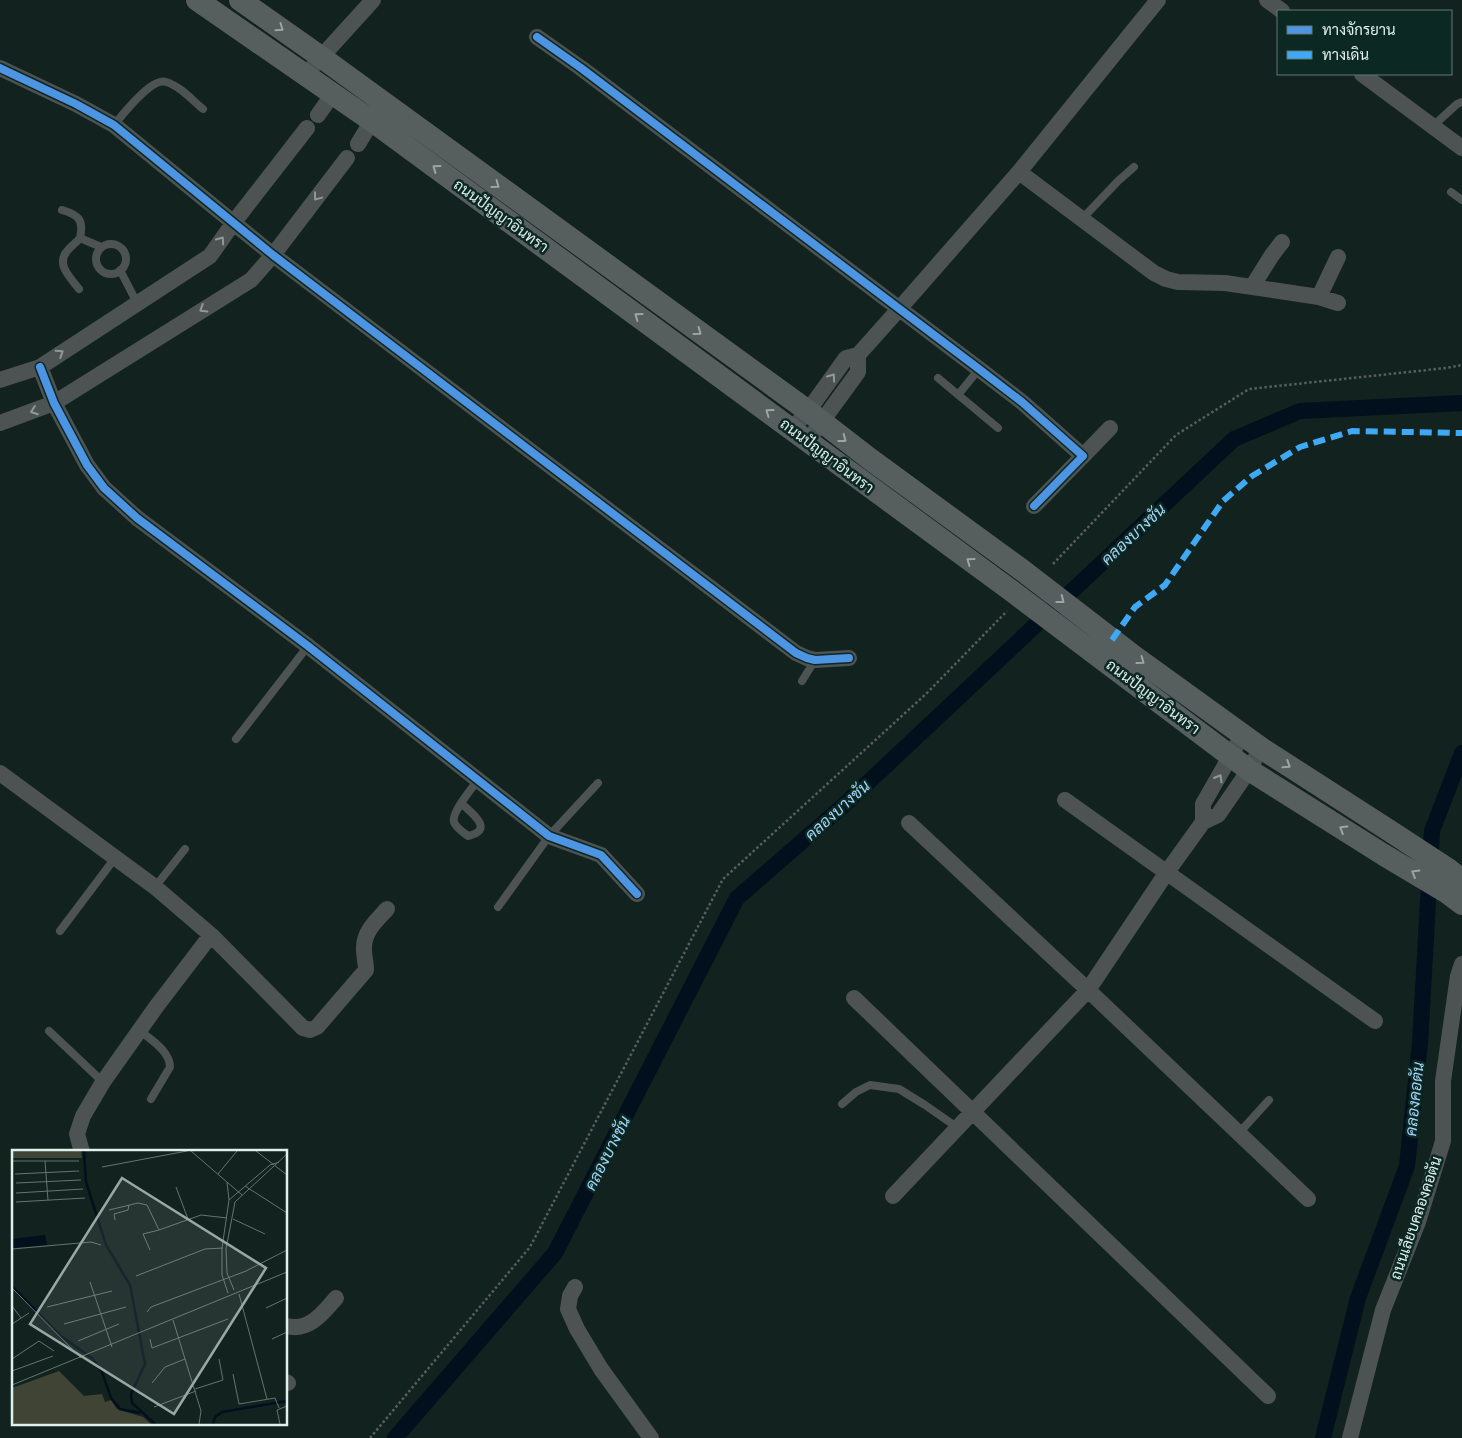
<svg xmlns="http://www.w3.org/2000/svg" width="1462" height="1438" font-family="Ubuntu,Sarabun,sans-serif">
<style>
.lines{fill:none;stroke-linecap:round;stroke-linejoin:round}
.canal{stroke:#020f1c;stroke-width:16}
.path{stroke:#585e5e;stroke-width:2.5;stroke-dasharray:2.5 2.5;stroke-linecap:butt}
.lane{stroke:#4d5253;stroke-width:8}
.street{stroke:#4d5253;stroke-width:16}
.secondary{stroke:#565e5e;stroke-width:22}
.quiet{stroke:#3fa9f5;stroke-width:6;stroke-dasharray:12 6;stroke-linecap:butt}
.cycleway-casing{stroke:#0c2822;stroke-width:11}
.cycleway{stroke:#4d94e3;stroke-width:8}
.oneway{stroke:#9ba7a5}
.oneway2{stroke:#8f9998}
.labels{text-anchor:middle;stroke-width:5;stroke-linejoin:round;paint-order:stroke}
.street-label{font-size:15px;fill:#e0f0ec;stroke:#0c2822}
.water-label{font-size:16px;font-style:italic;fill:#a6d5fa;stroke:#0c2822}
.inset-river{fill:none;stroke:#020f1c;stroke-width:2.5}
.inset-road{fill:none;stroke:#647470;stroke-width:1}
.view{fill:#98a8a4;fill-opacity:0.15;stroke:#98a8a4;stroke-width:2.5}
.inset-edge{fill:none;stroke:#e0f0ec;stroke-width:2.5}
</style>
<rect width="100%" height="100%" fill="#12221e"/>
<g class="lines">
<path class="canal" d="M395 1438 555 1253 737 898 844 805 1234 439 1300 411 1462 403
M1323 1438 1358 1298 1407 1166 1420 1043 1432 831 1462 753"/>
<path class="path" d="M1053 564 1176 435 1249 389 1446 368 1462 365
M370 1438 530 1247 723 879 927 693 1007 611"/>
<path class="lane" d="M114 125C123 114 152 77 166 82 180 86 192 100 203 109
M1433 126 1457 104 1462 102
M1451 192 1462 200
M62 210C79 215 84 220 80 238
M1082 219 1118 181 1134 167
M96 259a15 15 0 1 1 30 0a15 15 0 1 1-30 0Z
M120 270 137 303
M79 289C70 277 55 264 68 250 71 246 76 243 80 238L101 247
M938 378 998 428
M958 395 979 369
M802 681 815 660
M236 739 308 646
M462 804C472 813 495 830 468 836 463 832 456 828 454 822 451 813 472 788 478 780
M155 887 185 849
M498 907 549 836 598 783
M60 931 115 858
M139 1030C150 1039 170 1051 170 1067L151 1099
M49 1031 103 1082
M842 1104 856 1092 870 1085 899 1089 925 1105 958 1128
M1239 1133 1269 1100"/>
<path class="street" d="M1267 0 1282 11
M537 37 581 68 979 369 1022 402 1083 456 1034 506
M314 65 373 0
M0 68 76 104 114 125 273 255 796 653 807 658 815 660 849 658
M1362 74 1462 148
M318 115 332 95
M358 144 372 121
M1019 172 1154 273 1166 279 1178 282 1225 283 1319 297 1338 303
M1252 287 1272 255 1282 242
M1319 297 1338 257
M40 367 54 403 87 465 104 488 137 518 308 646 549 836 601 855 637 894
M0 380 40 367 210 256 234 222 307 128
M0 423 54 403 251 280 273 255 347 158
M792 429 808 411 846 358 858 355 900 308 1019 172 1158 0
M815 431 858 372V355
M1083 456 1110 428
M0 773 155 887 211 935 156 1007 103 1082 83 1116 77 1134 82 1152
M1065 800 1375 1021
M1203 822V804L1243 734
M909 823 1088 990 1308 1199
M211 935 303 1028 310 1030 317 1027 366 970C366 963 364 956 364 950 363 932 376 921 387 909
M854 998 1268 1396
M893 1196 1088 990 1167 872 1203 822 1218 815 1249 770 1261 748
M575 1287 570 1296 568 1309 577 1329 601 1369 651 1438
M286 1326C309 1332 323 1313 336 1298
M286 1382 288 1383
M1350 1438 1383 1310 1418 1222 1443 1141V1081L1458 976 1462 964"/>
<path class="secondary" d="M197 0 372 121 1009 589 1249 770 1384 855 1446 892 1462 904
M240 0 321 57 808 411 870 459 1022 570 1135 657 1261 748 1390 831 1448 869 1462 880"/>
<path class="quiet" d="M1112 640 1135 607 1165 585 1223 501 1252 476 1300 447 1352 431 1462 433"/>
<defs>
<path id="cycleway" d="M537 37 581 68 979 369 1022 402 1083 456 1034 506
M0 68 76 104 114 125 273 255 796 653 807 658 815 660 849 658
M40 367 54 403 87 465 104 488 137 518 308 646 549 836 601 855 637 894"/>
</defs>
<use href="#cycleway" class="cycleway-casing"/>
<use href="#cycleway" class="cycleway"/>
</g>
<defs><path id="oneway-chevron" d="M-2-3.5L2.5 0L-2 3.5" fill="none" stroke-width="1.6" stroke-linecap="round" stroke-linejoin="round" transform="scale(1.25)"/></defs>
<g class="oneway">
<use href="#oneway-chevron" transform="translate(280 28) rotate(35)"/>
<use href="#oneway-chevron" transform="translate(436 168) rotate(-144)"/>
<use href="#oneway-chevron" transform="translate(496 185) rotate(36)"/>
<use href="#oneway-chevron" transform="translate(638 316) rotate(-144)"/>
<use href="#oneway-chevron" transform="translate(698 332) rotate(36)"/>
<use href="#oneway-chevron" transform="translate(769 412) rotate(-144)"/>
<use href="#oneway-chevron" transform="translate(843 439) rotate(37)"/>
<use href="#oneway-chevron" transform="translate(970 561) rotate(-144)"/>
<use href="#oneway-chevron" transform="translate(1061 600) rotate(38)"/>
<use href="#oneway-chevron" transform="translate(1141 661) rotate(36)"/>
<use href="#oneway-chevron" transform="translate(1287 765) rotate(33)"/>
<use href="#oneway-chevron" transform="translate(1343 829) rotate(-148)"/>
<use href="#oneway-chevron" transform="translate(1415 873) rotate(-149)"/>
</g>
<g class="oneway2">
<use href="#oneway-chevron" transform="translate(317 197) rotate(127)"/>
<use href="#oneway-chevron" transform="translate(221 240) rotate(-55)"/>
<use href="#oneway-chevron" transform="translate(203 309) rotate(148)"/>
<use href="#oneway-chevron" transform="translate(60 353) rotate(-33)"/>
<use href="#oneway-chevron" transform="translate(832 377) rotate(-54)"/>
<use href="#oneway-chevron" transform="translate(34 411) rotate(160)"/>
<use href="#oneway-chevron" transform="translate(1219 778) rotate(-60)"/>
</g>
<g class="labels">
<g class="street-label">
<text transform="translate(501 216) rotate(36)" y="5">ถนนปัญญาอินทรา</text>
<text transform="translate(827 456) rotate(37)" y="5">ถนนปัญญาอินทรา</text>
<text transform="translate(1153 697) rotate(37)" y="5">ถนนปัญญาอินทรา</text>
<text transform="translate(1416 1218) rotate(-71)" y="5">ถนนเลียบคลองคอตัน</text>
</g>
<g class="water-label">
<text transform="translate(1133 534) rotate(-43)" y="6">คลองบางชัน</text>
<text transform="translate(837 810) rotate(-42)" y="6">คลองบางชัน</text>
<text transform="translate(1414 1099) rotate(-84)" y="6">คลองคอตัน</text>
<text transform="translate(607 1153) rotate(-63)" y="6">คลองบางชัน</text>
</g>
</g>
<g transform="translate(12 1150)">
<rect width="275" height="275" fill="#12221e"/>
<path d="M0 1H69L70 8H0ZM47 221 72 246 90 244 93 252 99 250 105 259 131 267 139 274H0V238Z" fill="#404434"/>
<path d="M33 85 35 95 0 98V89Z" fill="#020f1c"/>
<path class="inset-river" d="M72 1 74 32 94 95 118 135 133 214 119 244 120 253 143 274M0 136 49 186 81 209 90 222 99 248 108 259 128 263M201 274 203 267 210 262 275 251"/>
<path class="inset-road" d="M179 1 230 45M244 1 275 25M0 11H67M33 11 36 50M90 17 175 1M3 24 67 21M206 24 225 1M215 32 217 50 210 98V125L216 143M4 33 69 30M233 36 275 63M164 37 176 69M4 43 71 39M217 50 258 15 267 12M4 52 73 48M97 60 126 53 135 55 147 80 189 65 215 68M221 69 253 84M103 70 102 64 116 60 117 55M0 99 79 92 89 95M138 100 131 84 147 80M124 126 193 99 211 98M78 132 100 197M0 138 69 208M222 140 215 123 214 99 223 52 275 4M227 144 255 249M0 156 9 168M35 157 100 141M254 158 275 148M135 162 139 157 234 121 275 100M161 170 189 261 187 274M0 174 17 163M52 174 114 157M138 189 140 198 216 169M260 189 275 182M66 191 107 174M0 209 27 191 42 201M0 221 41 206M221 224 227 254 263 248 267 258M140 233 153 217 173 209M0 235 275 122M183 239 211 230 207 209M142 257 184 241M268 274 265 260 275 256"/>
<path class="view" d="M110 28 254 118 162 264 18 174Z"/>
<rect width="275" height="275" class="inset-edge"/>
</g>
<rect x="1277" y="10" width="175" height="65" fill="#0c2822" stroke="#617873"/>
<rect x="1287" y="26" width="25" height="8" fill="#4d94e3" stroke="#617873"/>
<text x="1322" y="35" font-size="15" fill="#e0f0ec">ทางจักรยาน</text>
<rect x="1287" y="51" width="25" height="8" fill="#3fa9f5" stroke="#617873"/>
<text x="1322" y="60" font-size="15" fill="#e0f0ec">ทางเดิน</text>
</svg>
